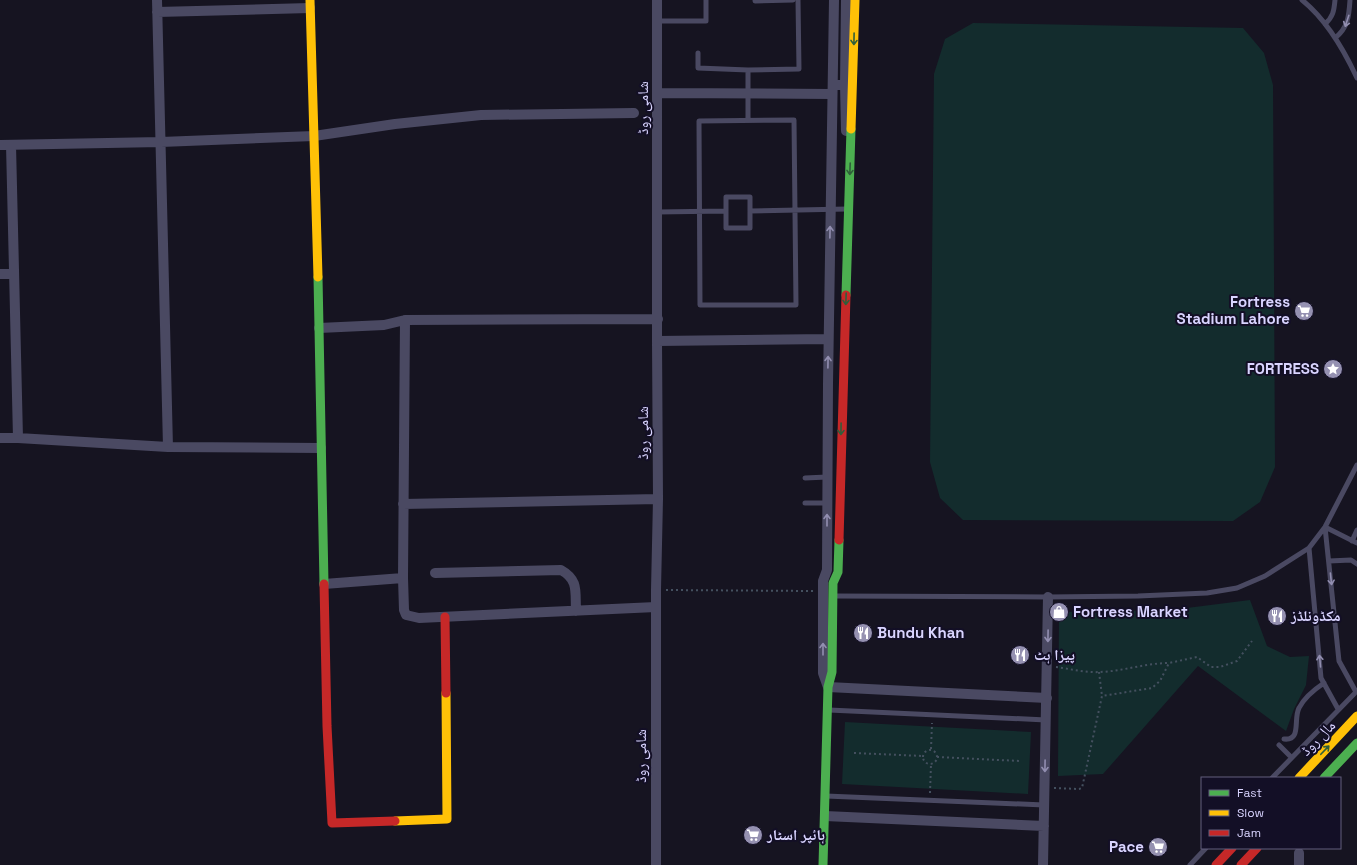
<svg xmlns="http://www.w3.org/2000/svg" width="1357" height="865" font-family="'Space Grotesk','Noto Naskh Arabic',sans-serif">
<style>
.green{fill:#132c2d}
.lines{fill:none;stroke-linecap:round;stroke-linejoin:round}
.path{stroke:#44505f;stroke-width:2;stroke-dasharray:2 3;stroke-linecap:butt}
.lane{stroke:#4a4962;stroke-width:5}
.street{stroke:#4a4962;stroke-width:10}
.fast{stroke:#4caf50;stroke-width:9}
.slow{stroke:#ffc107;stroke-width:9}
.jam{stroke:#c62828;stroke-width:9}
.oneway{stroke:#928eb0}
.oneway2{stroke:#305f3b}
.labels{text-anchor:middle;stroke-width:4;stroke-linejoin:round;paint-order:stroke}
.street-label{font-size:15px;fill:#d9d4ff;stroke:#130f26}
.poi-label{font-size:15px;font-weight:bold;fill:#d9d4ff;stroke:#130f26;text-anchor:start}
</style>
<rect width="100%" height="100%" fill="#161421"/>
<path class="green" d="M 973,23 L 1243,28 L 1264,53 L 1273,85 L 1275,467 L 1260,502 L 1233,521 L 963,520 L 940,498 L 930,462 L 934,74 L 945,39 Z
M 1250,600 L 1267,646 L 1290,657 L 1309,656 L 1306,685 L 1294,709 L 1286,731 L 1198,666 L 1103,774 L 1058,776 L 1059,612 L 1171,610 Z
M 845,722 L 1031,732 L 1028,794 L 842,784 Z"/>
<g class="lines">
<path class="path" d="M 666,590 L 814,591
M 1056,667 C 1071,669 1086,673 1100,672 C 1124,671 1146,663 1169,663
M 1099,672 L 1102,696
M 931,749 L 932,723
M923 757a7 7 0 1 1 14 0a7 7 0 1 1-14 0Z
M 854,753 L 923,756
M 937,757 L 1020,761
M 1054,788 L 1079,789 L 1082,788 L 1102,696 L 1152,688 L 1160,681 L 1169,663 L 1197,657 L 1211,667 L 1220,667 L 1237,661 L 1252,641
M 930,793 L 931,764"/>
<path class="lane" d="M 1302,0 C 1327,20 1344,50 1357,78
M 755,1 L 793,0
M 658,21 L 706,21 L 706,0
M 1325,24 C 1333,17 1334,11 1335,0
M 1335,38 C 1348,28 1349,16 1350,0
M 698,53 L 698,68 L 748,70
M 748,120 L 748,70 L 799,69 L 798,0
M 794,120 L 796,305 L 700,305 L 699,121 Z
M 726,197 L 750,197 L 750,228 L 726,228 Z
M 750,211 L 847,209
M 657,212 L 726,211
M 805,478 L 827,477
M 805,503 L 827,503
M 1325,527 L 1339,661 L 1356,692
M 1325,527 L 1357,543
M 1352,541 L 1357,530
M 1309,548 L 1321,678 L 1338,709
M 1329,561 L 1351,560 L 1357,564
M 834,596 L 1048,597 L 1138,596 L 1207,593 L 1237,588 L 1265,576 L 1309,548 L 1325,527 L 1357,465
M 829,710 L 1046,720
M 1284,739 C 1302,741 1293,719 1299,708 C 1304,698 1315,689 1324,683
M 1279,745 L 1291,757
M 1272,778 L 1357,691
M 826,796 L 1044,805
M 1190,865 L 1206,848"/>
<path class="street" d="M 157,0 L 168,447
M 834,0 L 828,384 L 827,570 L 823,581 L 823,673 L 828,687 L 1047,698
M 157,12 L 310,8
M 833,85 L 845,85 L 846,0
M 845,85 L 846,131
M 658,93 L 832,94
M 0,145 L 161,142 L 314,136 L 395,124 L 481,115 L 634,113
M 11,145 L 18,438
M 0,274 L 14,274
M 319,328 L 384,325 L 405,320
M 657,341 L 828,339
M 0,438 L 18,438 L 168,447 L 321,448
M 403,504 L 658,499
M 435,573 L 561,570 C 579,580 575,592 576,611
M 403,578 L 405,320 L 658,319
M 324,584 L 403,578 L 404,610 L 406,615 L 419,618 L 656,607
M 825,816 L 1044,826
M 656,865 L 656,590 L 658,499 L 657,341 L 657,0
M 1043,865 L 1048,597
M 1299,865 L 1299,853"/>
<path class="fast" d="M 318,277 L 324,584
M 846,295 L 851,129
M 1324,778 L 1357,743
M 823,865 L 828,687 L 832,672 L 833,583 L 838,572 L 839,540"/>
<path class="slow" d="M 310,0 L 318,277
M 851,129 L 855,0
M 1299,778 L 1357,716
M 395,821 L 447,819 L 446,693"/>
<path class="jam" d="M 839,540 L 846,295
M 324,584 L 327,726 L 332,823 L 395,821
M 445,617 L 446,693
M 1216,865 L 1232,848
M 1241,865 L 1257,848"/>
</g>
<defs><path id="oneway-shaft" d="M-6 0H5M1.5-3L5.5 0L1.5 3" fill="none" stroke-width="1.6" stroke-linecap="round" stroke-linejoin="round"/></defs>
<g class="oneway">
<use href="#oneway-shaft" transform="translate(1347 21) rotate(108)"/>
<use href="#oneway-shaft" transform="translate(830 232) rotate(-89)"/>
<use href="#oneway-shaft" transform="translate(828 362) rotate(-89)"/>
<use href="#oneway-shaft" transform="translate(827 520) rotate(-90)"/>
<use href="#oneway-shaft" transform="translate(1331 579) rotate(84)"/>
<use href="#oneway-shaft" transform="translate(1048 636) rotate(91)"/>
<use href="#oneway-shaft" transform="translate(823 649) rotate(-90)"/>
<use href="#oneway-shaft" transform="translate(1320 661) rotate(-95)"/>
<use href="#oneway-shaft" transform="translate(1045 766) rotate(91)"/>
</g>
<g class="oneway2">
<use href="#oneway-shaft" transform="translate(854 39) rotate(91)"/>
<use href="#oneway-shaft" transform="translate(850 169) rotate(92)"/>
<use href="#oneway-shaft" transform="translate(846 299) rotate(92)"/>
<use href="#oneway-shaft" transform="translate(841 429) rotate(91)"/>
<use href="#oneway-shaft" transform="translate(1325 750) rotate(-46)"/>
</g>
<defs>
<symbol id="supermarket-disc" viewBox="-11 -11 22 22"><circle r="9.5" fill="#9591b1" stroke="#130f26"/><path d="M-6-5.5h2.5l.6 2H6L4.5 2H-2.5L-4.4-4H-6ZM-1.5 3.2a1.3 1.3 0 1 0 .1 0ZM3 3.2a1.3 1.3 0 1 0 .1 0Z" fill="#fff"/></symbol>
<symbol id="sight-disc" viewBox="-11 -11 22 22"><circle r="9.5" fill="#9591b1" stroke="#130f26"/><path d="M0-6L1.8-2.2L6-1.7L2.9 1.2L3.7 5.4L0 3.3L-3.7 5.4L-2.9 1.2L-6-1.7L-1.8-2.2Z" fill="#fff"/></symbol>
<symbol id="shop-disc" viewBox="-11 -11 22 22"><circle r="9.5" fill="#9591b1" stroke="#130f26"/><path d="M-5-2.5h2.3a2.7 3.5 0 0 1 5.4 0H5L5.5 6h-11ZM-1.5-2.5h3a1.5 2.3 0 0 0-3 0Z" fill="#fff"/></symbol>
<symbol id="restaurant-disc" viewBox="-11 -11 22 22"><circle r="9.5" fill="#9591b1" stroke="#130f26"/><path d="M-5-6h1v4h1v-4h1v4h1v-4h1v5L-1.5 .5V6h-2V.5L-5-1ZM5-6V6H3V1.5H1.5Q1.5-4 5-6Z" fill="#fff"/></symbol>
</defs>
<g fill-rule="evenodd">
<use href="#supermarket-disc" x="1293" y="300" width="22" height="22"/>
<use href="#sight-disc" x="1322" y="358" width="22" height="22"/>
<use href="#shop-disc" x="1048" y="601" width="22" height="22"/>
<use href="#restaurant-disc" x="1266" y="605" width="22" height="22"/>
<use href="#restaurant-disc" x="852" y="622" width="22" height="22"/>
<use href="#restaurant-disc" x="1009" y="644" width="22" height="22"/>
<use href="#supermarket-disc" x="742" y="824" width="22" height="22"/>
<use href="#supermarket-disc" x="1147" y="836" width="22" height="22"/>
</g>
<g class="labels">
<g class="street-label">
<text transform="translate(643 108) rotate(-90)" y="5">شامی روڈ</text>
<text transform="translate(643 433) rotate(-90)" y="5">شامی روڈ</text>
<text transform="translate(1318 738) rotate(-46)" y="5">مال روڈ</text>
<text transform="translate(641 756) rotate(-90)" y="5">شامی روڈ</text>
</g>
<g class="poi-label">
<text x="1290" y="307" text-anchor="end">Fortress<tspan x="1290" dy="17">Stadium Lahore</tspan></text>
<text x="1319" y="374" text-anchor="end">FORTRESS</text>
<text x="1073" y="617">Fortress Market</text>
<text x="1291" y="621">مکڈونلڈز</text>
<text x="877" y="638">Bundu Khan</text>
<text x="1034" y="660">پیزا ہٹ</text>
<text x="767" y="840">ہائپر اسٹار</text>
<text x="1144" y="852" text-anchor="end">Pace</text>
</g>
</g>
<rect x="1201" y="777" width="140" height="72" fill="#130f26" stroke="#625e7d"/>
<rect x="1209" y="790" width="20" height="6" fill="#4caf50" stroke="#625e7d"/>
<text x="1237" y="797" font-size="12" fill="#d9d4ff">Fast</text>
<rect x="1209" y="810" width="20" height="6" fill="#ffc107" stroke="#625e7d"/>
<text x="1237" y="817" font-size="12" fill="#d9d4ff">Slow</text>
<rect x="1209" y="830" width="20" height="6" fill="#c62828" stroke="#625e7d"/>
<text x="1237" y="837" font-size="12" fill="#d9d4ff">Jam</text>
</svg>
